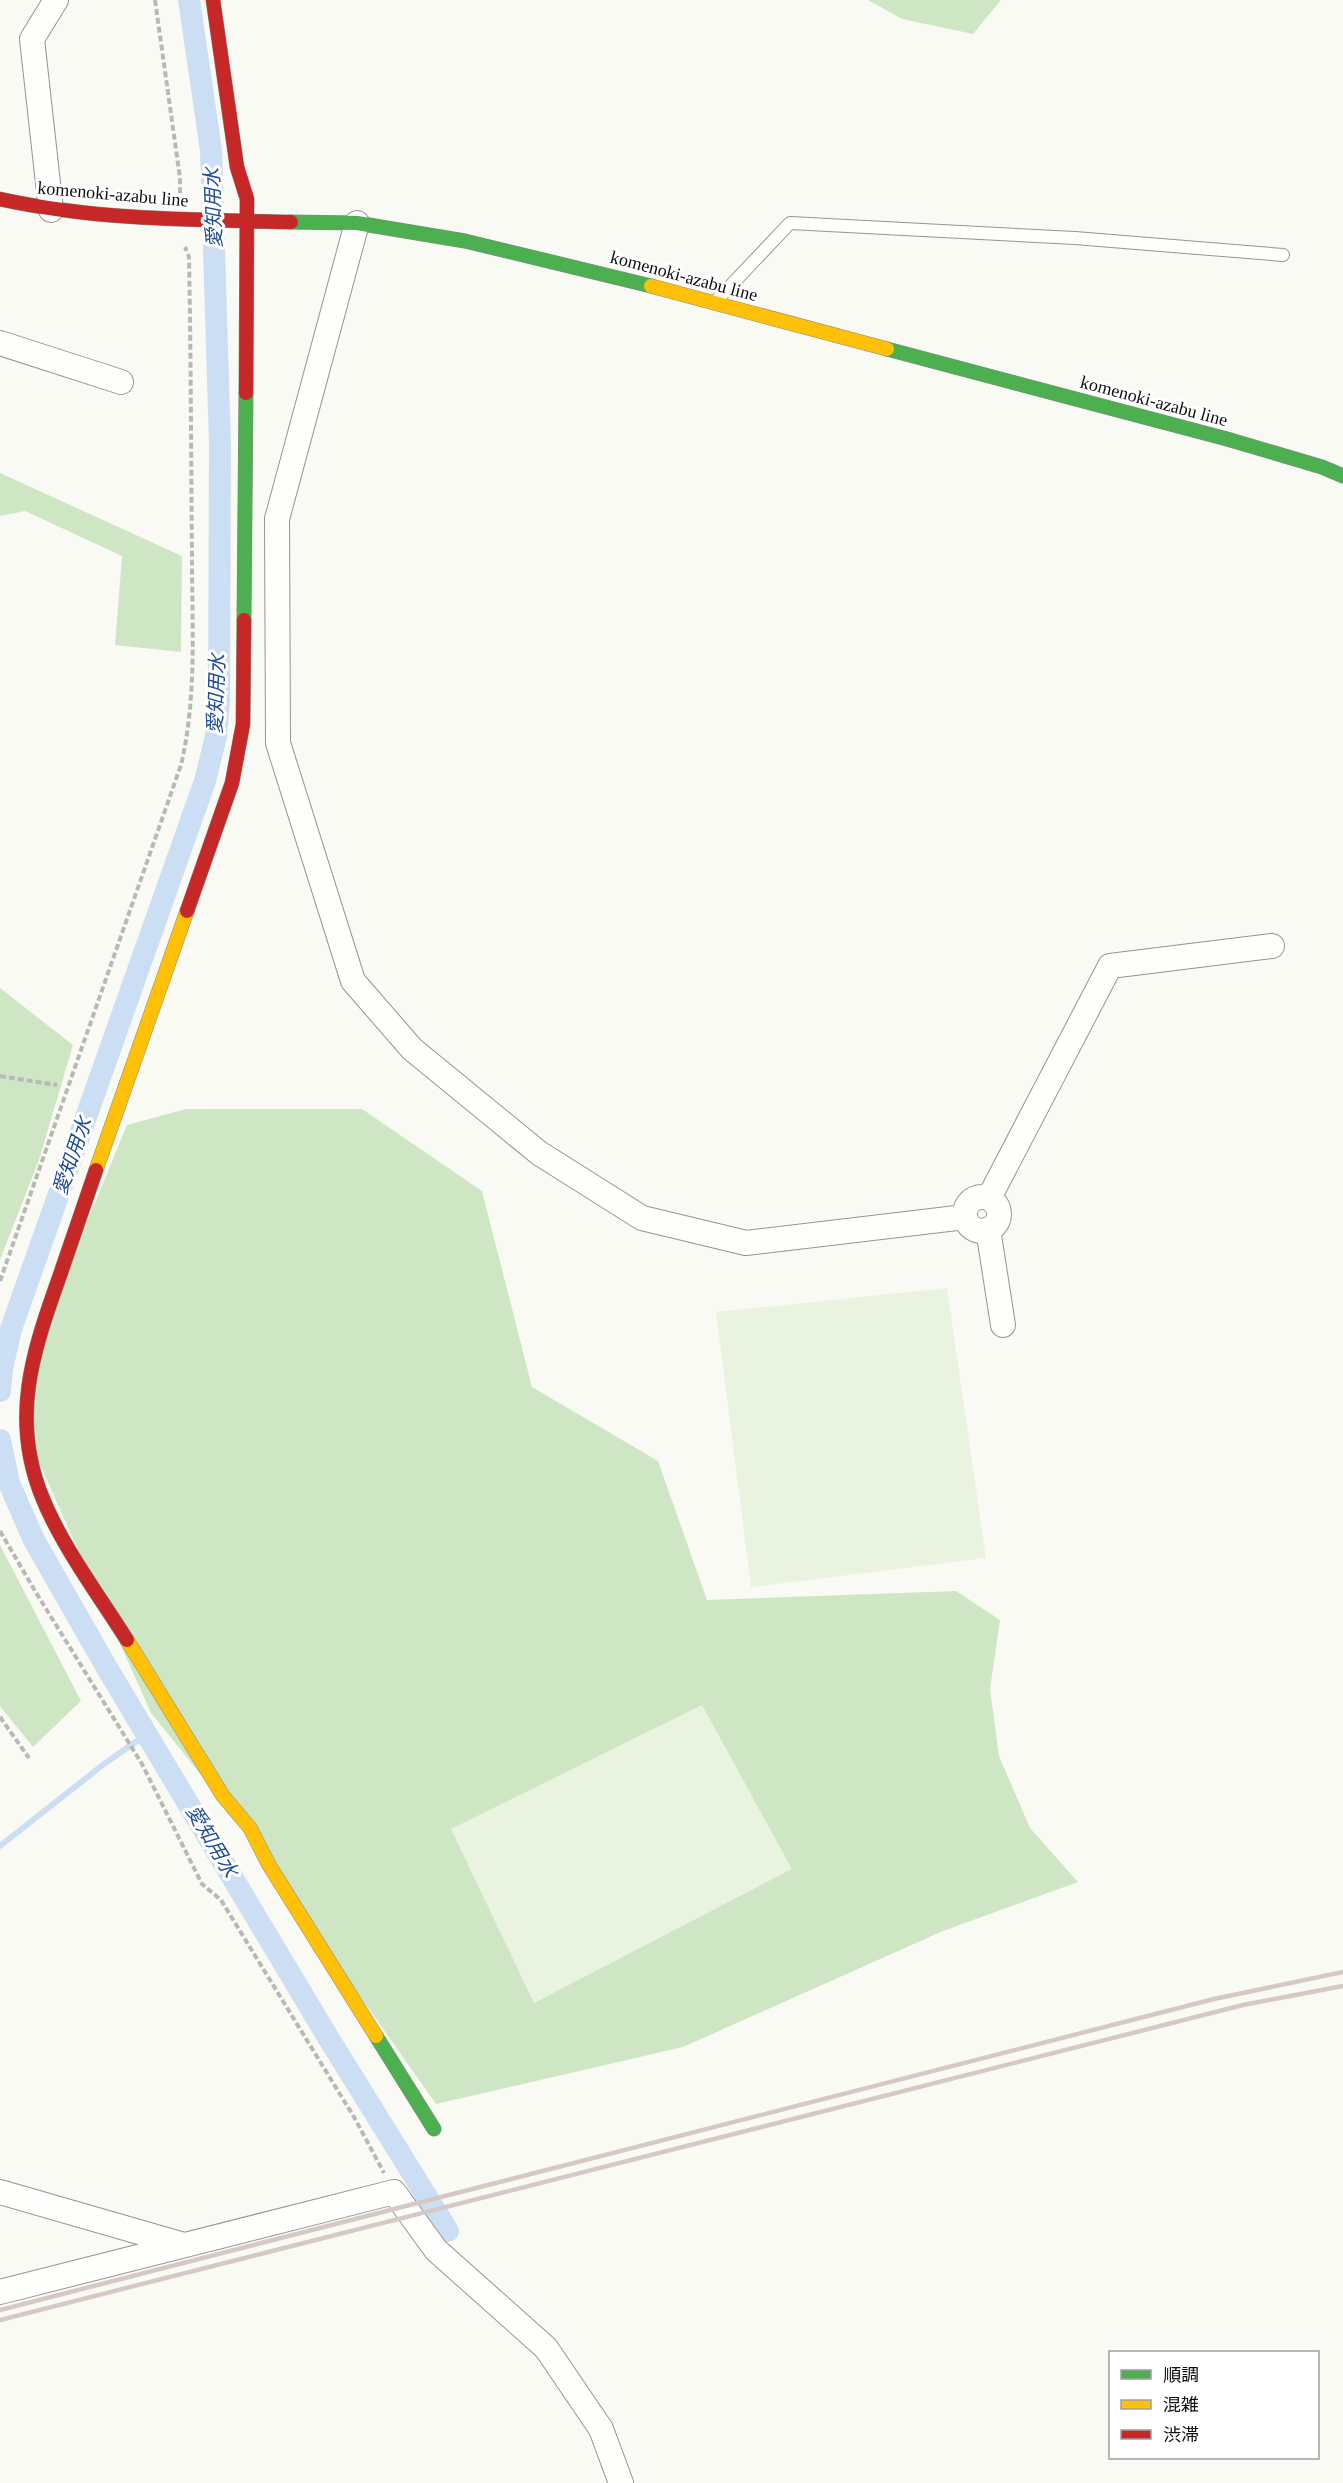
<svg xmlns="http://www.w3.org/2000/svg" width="1343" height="2483" font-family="'Times New Roman','Noto Sans JP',serif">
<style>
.forest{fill:#cfe6c4}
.pitch{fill:#eaf3df}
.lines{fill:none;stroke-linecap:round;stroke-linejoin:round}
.stream{stroke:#ccdef3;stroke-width:6}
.canal{stroke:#ccdef3;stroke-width:22}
.lane-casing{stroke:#949492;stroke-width:14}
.street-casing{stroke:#949492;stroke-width:26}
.fast-casing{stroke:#8b8b88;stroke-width:15}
.slow-casing{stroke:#8b8b88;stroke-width:15}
.jam-casing{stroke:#8b8b88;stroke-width:15}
.path{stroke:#b8b8b7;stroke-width:4;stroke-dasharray:6 3;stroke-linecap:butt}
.lane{stroke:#fefefd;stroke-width:12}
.street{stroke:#fefefd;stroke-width:24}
.fast{stroke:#4caf50;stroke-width:14}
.slow{stroke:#ffc107;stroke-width:14}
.jam{stroke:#c62828;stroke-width:14}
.rail{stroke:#d6c9c5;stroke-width:4.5}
.labels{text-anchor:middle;stroke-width:6;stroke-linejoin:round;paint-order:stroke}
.street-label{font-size:18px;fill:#0e0e0e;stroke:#fff}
.water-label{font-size:20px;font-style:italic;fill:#204d97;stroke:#fff}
</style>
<rect width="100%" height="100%" fill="#fafaf4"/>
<path class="forest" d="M 868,0 L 1001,0 L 973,34 L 902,19 Z
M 0,473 L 182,556 L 181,652 L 115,645 L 122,556 L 25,511 L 0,516 Z
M 0,988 L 73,1045 L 39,1160 L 0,1260 Z
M 186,1109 L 362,1109 L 482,1191 L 532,1387 L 658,1461 L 707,1600 L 956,1591 L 1000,1620 L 990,1689 L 999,1756 L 1030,1828 L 1078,1882 L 943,1931 L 683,2047 L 436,2104 L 226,1806 L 151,1713 L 29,1440 L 38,1340 L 127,1125 Z
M 0,1545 L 81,1701 L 33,1747 L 0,1706 Z"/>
<path class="pitch" d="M 947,1288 L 986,1558 L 751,1587 L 716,1312 Z
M 702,1705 L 792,1869 L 534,2003 L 451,1829 Z"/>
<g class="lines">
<path class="stream" d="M 0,1846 L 104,1764 L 147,1734"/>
<path class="canal" d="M 0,1391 L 2,1369 L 11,1329 L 205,781 L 216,736 L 219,700 L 220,445 L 211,150 L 189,0
M 0,1440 L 9,1483 L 34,1540 L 107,1668 L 326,2034 L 448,2231"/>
<defs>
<path id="lane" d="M 717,300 L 790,223 L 1075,238 L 1283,255"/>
<path id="street" d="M 51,210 L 32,39 L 56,0
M 357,223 L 277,519 L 278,743 L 353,981 L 412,1049 L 539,1153 L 642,1218 L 746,1243 L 965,1217
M 0,343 L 121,382
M965 1214a17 17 0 1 1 34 0a17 17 0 1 1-34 0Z
M 989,1198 L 1110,966 L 1272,946
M 988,1229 L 1003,1325
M 0,2192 L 184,2245
M 0,2292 L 394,2192 L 436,2250 L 546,2348 L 601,2429 L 621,2483"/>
<path id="fast" d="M 291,222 L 357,223 L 465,241 L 651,286
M 887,349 L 1227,439 L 1322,467 L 1343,476
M 244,620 L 246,393
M 376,2036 L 434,2129"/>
<path id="slow" d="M 651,286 L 887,349
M 96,1170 L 187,911
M 127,1640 L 223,1796 L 250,1828 L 269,1865 L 376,2036"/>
<path id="jam" d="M 213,0 L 237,167 L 247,199 L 246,393
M 0,199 C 96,220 193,220 291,222
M 187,911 L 232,783 L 243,724 L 244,620
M 96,1170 C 84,1206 71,1242 59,1278 C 32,1354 10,1420 43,1499 C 62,1546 100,1597 127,1640"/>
</defs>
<use href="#lane" class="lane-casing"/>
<use href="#street" class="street-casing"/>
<use href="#fast" class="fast-casing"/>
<use href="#slow" class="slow-casing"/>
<use href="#jam" class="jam-casing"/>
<path class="path" d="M 155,0 L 180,178 L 180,195
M 0,1076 L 57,1085
M 0,1281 L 181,765 C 197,697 192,626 192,557 C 191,457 191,357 189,257 L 185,247
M 0,1531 L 35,1591 L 142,1764 L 202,1884 L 221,1900 L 354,2117 L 384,2173
M 0,1717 L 29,1758"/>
<use href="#lane" class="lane"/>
<use href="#street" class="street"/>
<use href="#fast" class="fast"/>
<use href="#slow" class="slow"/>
<use href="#jam" class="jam"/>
<path class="rail" d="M 0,2310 L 1214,1999 L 1343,1972
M 0,2320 L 1243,2005 L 1343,1986"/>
</g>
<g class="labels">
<g class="street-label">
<text transform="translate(113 194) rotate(5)" y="6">komenoki-azabu line</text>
<text transform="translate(684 276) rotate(15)" y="6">komenoki-azabu line</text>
<text transform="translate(1154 401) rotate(15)" y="6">komenoki-azabu line</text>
</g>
<g class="water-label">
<text transform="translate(213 208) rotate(-92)" y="7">愛知用水</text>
<text transform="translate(216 694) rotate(-88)" y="7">愛知用水</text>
<text transform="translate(72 1156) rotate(-71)" y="7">愛知用水</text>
<text transform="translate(212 1841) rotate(59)" y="7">愛知用水</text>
</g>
</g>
<rect x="1109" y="2351" width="210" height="108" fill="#ffffff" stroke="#9f9f9f" stroke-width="1.5"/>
<rect x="1121" y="2370" width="30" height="9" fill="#4caf50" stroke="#9f9f9f" stroke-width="1.5"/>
<text x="1163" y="2381" font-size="18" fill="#0e0e0e">順調</text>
<rect x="1121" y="2400" width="30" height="9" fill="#ffc107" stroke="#9f9f9f" stroke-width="1.5"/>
<text x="1163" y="2411" font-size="18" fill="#0e0e0e">混雑</text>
<rect x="1121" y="2430" width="30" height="9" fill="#c62828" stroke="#9f9f9f" stroke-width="1.5"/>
<text x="1163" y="2441" font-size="18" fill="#0e0e0e">渋滞</text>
</svg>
